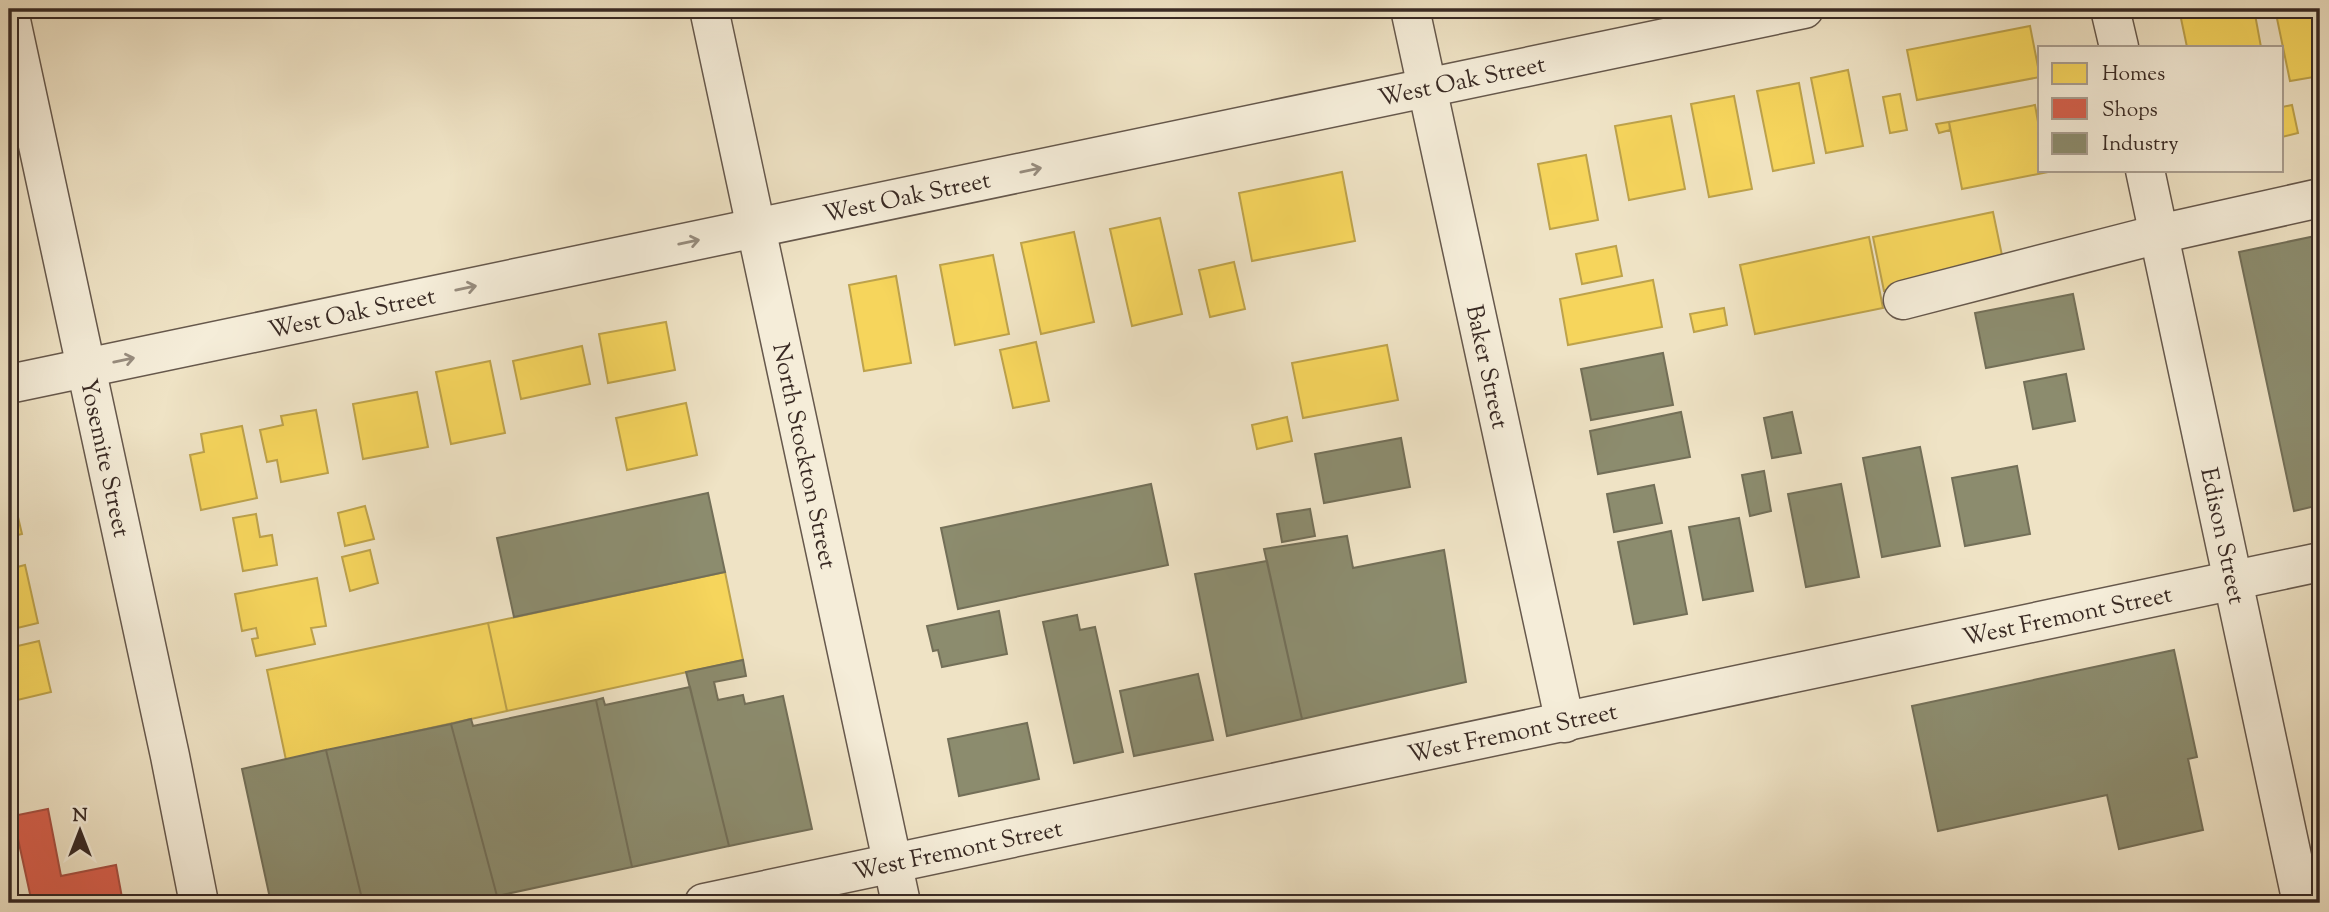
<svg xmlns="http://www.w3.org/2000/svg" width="2329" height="912" font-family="'Sorts Mill Goudy',serif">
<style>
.homes{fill:#f6d55c;stroke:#bda24b;stroke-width:2}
.shops{fill:#d6604d;stroke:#a75041;stroke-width:2}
.industry{fill:#8c8c6e;stroke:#736f58;stroke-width:2}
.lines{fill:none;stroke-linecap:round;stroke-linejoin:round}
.minor-casing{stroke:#66584c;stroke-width:41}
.minor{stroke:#f5edd9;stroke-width:38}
.oneway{stroke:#978c7e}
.labels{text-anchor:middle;stroke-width:7;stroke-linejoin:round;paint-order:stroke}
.street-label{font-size:24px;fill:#392a24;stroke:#f5edd9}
</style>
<rect width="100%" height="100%" fill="#efe3c5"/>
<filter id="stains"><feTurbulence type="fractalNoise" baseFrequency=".00286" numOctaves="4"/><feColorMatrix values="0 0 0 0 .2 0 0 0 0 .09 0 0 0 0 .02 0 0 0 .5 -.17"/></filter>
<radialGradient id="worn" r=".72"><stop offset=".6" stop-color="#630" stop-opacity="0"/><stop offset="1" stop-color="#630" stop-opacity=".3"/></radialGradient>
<path class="homes" d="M 2179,9 L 2254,9 L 2261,47 L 2187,47 Z
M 2275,9 L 2320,9 L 2320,76 L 2290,81 Z
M 2030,26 L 2040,77 L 1917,100 L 1907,50 Z
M 1848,70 L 1863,146 L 1826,153 L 1811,78 Z
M 1799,83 L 1814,163 L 1773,171 L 1757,91 Z
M 1900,94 L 1907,130 L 1890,133 L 1883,97 Z
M 1734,96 L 1752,189 L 1709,197 L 1691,104 Z
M 2035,105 L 2040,133 L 2040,170 L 2047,170 L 2048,172 L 1962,189 L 1949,122 Z
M 2292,105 L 2298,133 L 2282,137 L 2282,107 Z
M 1671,116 L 1685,189 L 1629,200 L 1615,126 Z
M 1949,122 L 1950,130 L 1939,133 L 1936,124 Z
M 1586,155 L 1598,220 L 1550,229 L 1538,164 Z
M 1342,172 L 1355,241 L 1252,261 L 1239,193 Z
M 1993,212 L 2004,265 L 1884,291 L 1873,237 Z
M 1160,218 L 1182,314 L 1132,326 L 1110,229 Z
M 1074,232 L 1094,322 L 1041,334 L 1021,243 Z
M 1869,237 L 1883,308 L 1755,334 L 1740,265 Z
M 1616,246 L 1622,276 L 1582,284 L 1576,254 Z
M 993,255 L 1009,334 L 955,345 L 940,265 Z
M 1234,262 L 1245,309 L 1210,317 L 1199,270 Z
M 896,276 L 911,363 L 864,371 L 849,285 Z
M 1653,280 L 1662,327 L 1568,345 L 1560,299 Z
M 1724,308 L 1727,325 L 1694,332 L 1690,314 Z
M 666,322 L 675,370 L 608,383 L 599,334 Z
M 1036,342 L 1049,401 L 1013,408 L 1000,350 Z
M 1387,345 L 1398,400 L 1303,418 L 1292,363 Z
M 582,346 L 590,384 L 521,399 L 513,361 Z
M 490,361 L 505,433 L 451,444 L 436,372 Z
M 417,392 L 428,447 L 363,459 L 353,404 Z
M 686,403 L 697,455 L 627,470 L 616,418 Z
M 316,410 L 328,473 L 281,482 L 277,460 L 267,462 L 260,430 L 283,425 L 281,416 Z
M 1287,417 L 1292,441 L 1257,449 L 1252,425 Z
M 242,426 L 257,498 L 201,510 L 190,455 L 204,452 L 201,434 Z
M 9,479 L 22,534 L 9,537 Z
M 365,506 L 374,539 L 345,546 L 338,513 Z
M 256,514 L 260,537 L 272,535 L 277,565 L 243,571 L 233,518 Z
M 370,550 L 378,583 L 350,591 L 342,557 Z
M 25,565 L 38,623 L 9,630 L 9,569 Z
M 725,572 L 743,660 L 507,711 L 488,623 Z
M 317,578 L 326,626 L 311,628 L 315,644 L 256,656 L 252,639 L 258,638 L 256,628 L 242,631 L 235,594 Z
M 488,623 L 507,711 L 286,760 L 267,670 Z
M 39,641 L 51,692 L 9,702 L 9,648 Z"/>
<path class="shops" d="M 48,809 L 61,876 L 116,865 L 123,903 L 32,903 L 13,816 Z"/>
<path class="industry" d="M 2320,235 L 2320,505 L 2294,511 L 2239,252 Z
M 2073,294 L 2084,349 L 1986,368 L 1975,313 Z
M 1663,353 L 1673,405 L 1591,420 L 1581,369 Z
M 2066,374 L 2075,421 L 2033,429 L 2024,382 Z
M 1681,412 L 1690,457 L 1598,474 L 1590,431 Z
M 1792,412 L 1801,453 L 1772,458 L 1764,418 Z
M 1401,438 L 1410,487 L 1324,503 L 1315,454 Z
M 1920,447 L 1940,546 L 1882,557 L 1863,458 Z
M 2017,466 L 2030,534 L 1965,546 L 1952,478 Z
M 1764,471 L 1771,511 L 1750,516 L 1742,475 Z
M 1151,484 L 1168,565 L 958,609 L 941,528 Z
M 1841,484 L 1859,577 L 1806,587 L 1788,494 Z
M 1654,485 L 1662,523 L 1614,532 L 1607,494 Z
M 708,493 L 725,572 L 514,617 L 497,538 Z
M 1310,509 L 1315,536 L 1282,542 L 1277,514 Z
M 1739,518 L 1753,591 L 1703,600 L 1689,527 Z
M 1671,531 L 1687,614 L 1634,624 L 1618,542 Z
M 1347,536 L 1353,568 L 1444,550 L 1466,682 L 1302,719 L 1264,549 Z
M 1267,561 L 1302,719 L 1227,736 L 1195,574 Z
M 999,611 L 1007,654 L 942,667 L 938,650 L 933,651 L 927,626 Z
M 1077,615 L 1080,630 L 1095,627 L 1123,752 L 1074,763 L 1043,622 Z
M 2174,650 L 2197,757 L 2188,759 L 2203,830 L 2119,849 L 2107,795 L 1938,831 L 1912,706 Z
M 743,660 L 746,676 L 714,682 L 718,700 L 743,695 L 745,704 L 783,696 L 812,829 L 729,846 L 686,672 Z
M 1198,674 L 1213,740 L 1134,756 L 1120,691 Z
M 690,687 L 729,846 L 632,867 L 596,700 L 603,698 L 605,705 Z
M 596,700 L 632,867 L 497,896 L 451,724 L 471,719 L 473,726 Z
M 1027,723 L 1039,779 L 959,796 L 948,739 Z
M 451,724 L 497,896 L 463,903 L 363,903 L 326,750 Z
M 326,750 L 363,903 L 271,903 L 242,769 Z
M 1050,897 L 1051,903 L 1017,903 Z"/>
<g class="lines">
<defs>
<g id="minor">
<path id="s1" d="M 709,9 L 901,903"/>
<path id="s2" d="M 1410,9 L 1565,723"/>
<path d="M 2110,9 L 2119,47"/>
<path id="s3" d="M 9,11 L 170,756 L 199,903"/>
<path id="s4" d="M 2145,170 L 2302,903"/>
<path d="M 1903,300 L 2159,234 L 2320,198"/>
<path id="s5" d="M 9,384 L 1804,9"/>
<path id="s6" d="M 704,903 L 2320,562"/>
</g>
</defs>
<use href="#minor" class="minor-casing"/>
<use href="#minor" class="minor"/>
</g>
<defs><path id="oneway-shaft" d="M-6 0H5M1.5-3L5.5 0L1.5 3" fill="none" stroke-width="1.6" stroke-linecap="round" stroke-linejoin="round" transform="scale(1.75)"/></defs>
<g class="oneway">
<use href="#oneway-shaft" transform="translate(1031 170) rotate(-12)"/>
<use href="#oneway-shaft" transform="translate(689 242) rotate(-12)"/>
<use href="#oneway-shaft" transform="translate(466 288) rotate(-12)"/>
<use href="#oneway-shaft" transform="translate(124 360) rotate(-12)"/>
</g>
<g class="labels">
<g class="street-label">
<text dy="8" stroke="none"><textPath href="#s5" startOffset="1484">West Oak Street</textPath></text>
<text dy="8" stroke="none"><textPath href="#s5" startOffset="917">West Oak Street</textPath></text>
<text dy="8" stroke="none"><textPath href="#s5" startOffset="350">West Oak Street</textPath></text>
<text dy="8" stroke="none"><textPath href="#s2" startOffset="366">Baker Street</textPath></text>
<text dy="8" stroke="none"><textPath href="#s1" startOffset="457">North Stockton Street</textPath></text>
<text dy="8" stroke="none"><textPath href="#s3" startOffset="457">Yosemite Street</textPath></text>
<text dy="8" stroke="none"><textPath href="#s4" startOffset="374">Edison Street</textPath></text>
<text dy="8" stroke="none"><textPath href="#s6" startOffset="1393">West Fremont Street</textPath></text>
<text dy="8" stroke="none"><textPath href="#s6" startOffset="826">West Fremont Street</textPath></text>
<text dy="8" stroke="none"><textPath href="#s6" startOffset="259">West Fremont Street</textPath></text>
</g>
</g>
<rect width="2329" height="912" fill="none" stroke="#efe3c5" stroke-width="35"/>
<rect x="10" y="10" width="2308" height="891" fill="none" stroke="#392a24" stroke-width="3.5"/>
<rect x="18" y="18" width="2294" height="877" fill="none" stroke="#392a24" stroke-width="2"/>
<rect x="2038" y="46" width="245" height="126" fill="#f5edd9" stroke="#aa9f91" stroke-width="2"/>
<rect x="2052" y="63" width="35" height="21" fill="#f6d55c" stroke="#aa9f91" stroke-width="2"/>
<text x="2102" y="80" font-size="21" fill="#392a24">Homes</text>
<rect x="2052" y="98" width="35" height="21" fill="#d6604d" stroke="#aa9f91" stroke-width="2"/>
<text x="2102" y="116" font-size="21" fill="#392a24">Shops</text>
<rect x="2052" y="133" width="35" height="21" fill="#8c8c6e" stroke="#aa9f91" stroke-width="2"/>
<text x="2102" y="150" font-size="21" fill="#392a24">Industry</text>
<g transform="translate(80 831)" stroke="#f5edd9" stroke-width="5" paint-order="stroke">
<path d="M0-5L12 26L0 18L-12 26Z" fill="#392a24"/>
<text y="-10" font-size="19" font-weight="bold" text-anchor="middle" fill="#392a24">N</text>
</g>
<rect width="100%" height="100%" filter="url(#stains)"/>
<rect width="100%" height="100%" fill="url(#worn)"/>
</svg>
